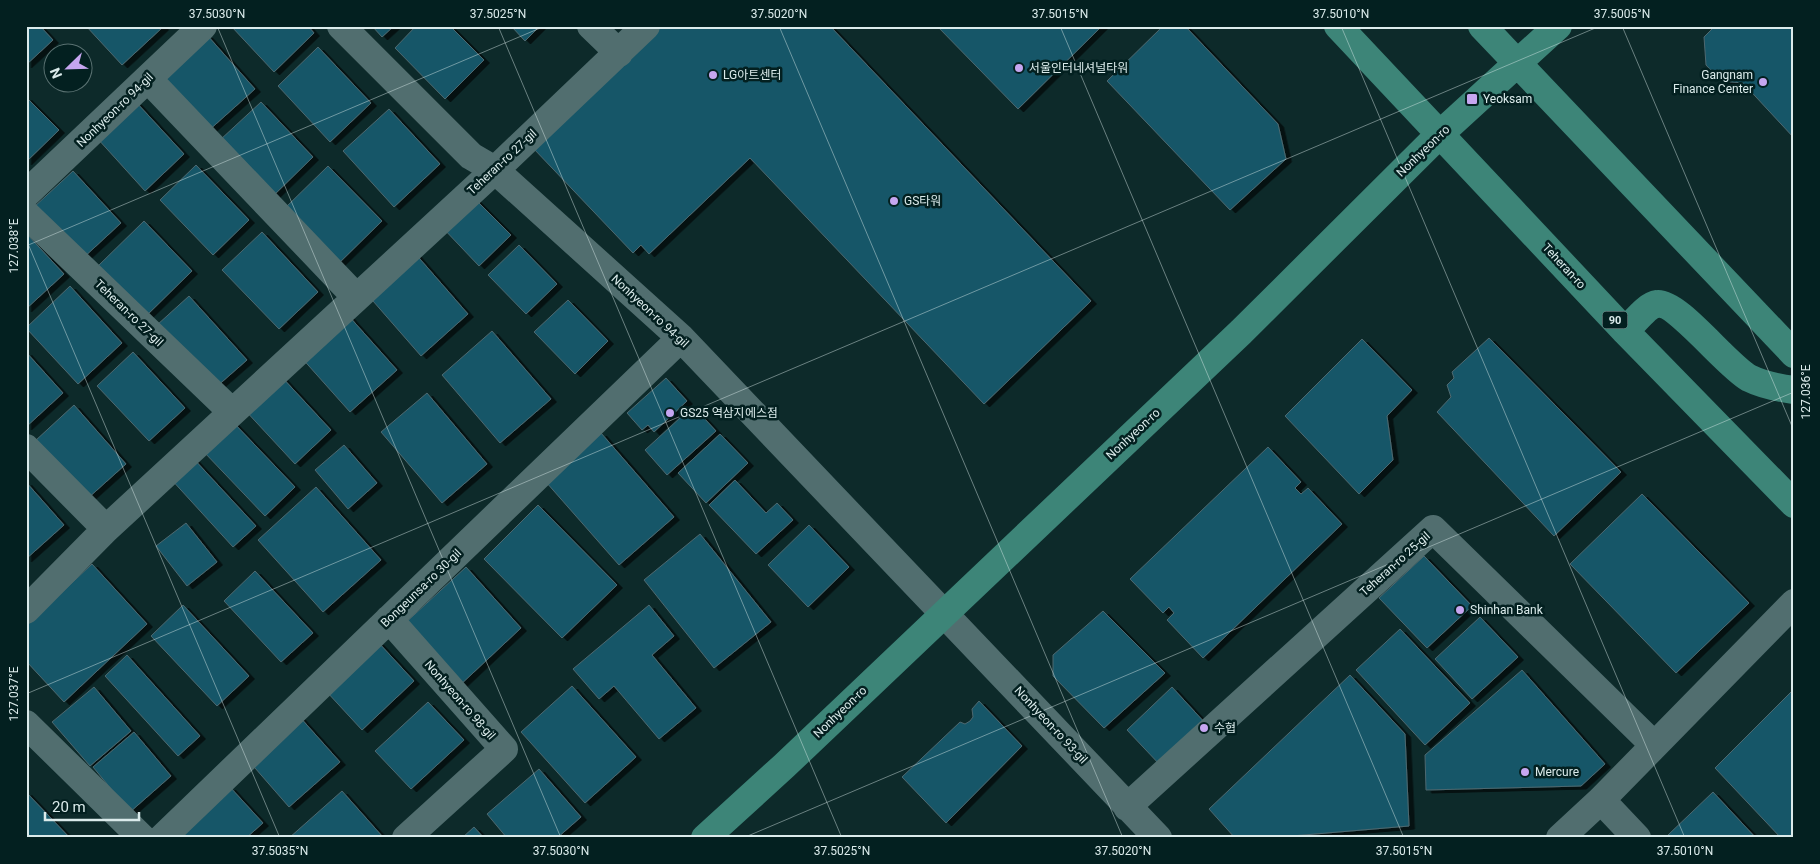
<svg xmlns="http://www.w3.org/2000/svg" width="1820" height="864" font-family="Roboto,'Noto Sans KR',sans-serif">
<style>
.building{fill:#185767;stroke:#4d6870;filter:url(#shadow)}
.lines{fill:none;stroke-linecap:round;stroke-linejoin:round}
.minor{stroke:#516e6f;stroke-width:28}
.major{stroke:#3d8578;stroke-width:28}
.ticks{fill:none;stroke:#dbebeb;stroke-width:1;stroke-opacity:0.45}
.poi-dot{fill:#c6a6f0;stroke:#032020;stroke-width:2}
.labels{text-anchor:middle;stroke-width:5;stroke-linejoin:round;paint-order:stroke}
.shield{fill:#032020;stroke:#9aaeae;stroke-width:1}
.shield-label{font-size:11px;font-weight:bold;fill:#dbebeb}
.poi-label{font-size:12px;fill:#dbebeb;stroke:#032020;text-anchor:start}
.street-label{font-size:12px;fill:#dbebeb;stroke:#032020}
.neatline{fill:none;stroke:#dbebeb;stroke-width:2}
.ticks-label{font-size:12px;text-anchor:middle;fill:#dbebeb}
</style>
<defs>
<filter id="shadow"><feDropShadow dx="5.5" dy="3" stdDeviation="0" flood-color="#0009"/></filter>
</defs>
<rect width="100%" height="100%" fill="#0d2a2a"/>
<path class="building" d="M 26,26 L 40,26 L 53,40 L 26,65 Z
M 86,26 L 162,26 L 163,27 L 122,65 Z
M 231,26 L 308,26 L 314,33 L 274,72 Z
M 372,26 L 394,26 L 382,37 Z
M 416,26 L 450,26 L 484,60 L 445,99 L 395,48 Z
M 511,26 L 540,26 L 525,41 Z
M 660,26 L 830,26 L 1091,301 L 984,404 L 750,158 L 649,254 L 641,245 L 633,253 L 533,148 Z
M 937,26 L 1102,26 L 1018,109 Z
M 1163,26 L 1185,26 L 1278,124 L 1286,159 L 1230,210 L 1107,81 Z
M 1715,26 L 1794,26 L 1794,138 L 1743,83 L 1721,81 L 1706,65 L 1704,37 Z
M 207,35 L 255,89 L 207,132 L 159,78 Z
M 318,47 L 371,103 L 330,142 L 278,86 Z
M 26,97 L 59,130 L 26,162 Z
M 136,102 L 184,154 L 145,191 L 97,138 Z
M 261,102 L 313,157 L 273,196 L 220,140 Z
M 389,109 L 440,164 L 394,207 L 343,151 Z
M 196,165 L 249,220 L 213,255 L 160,200 Z
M 328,166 L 382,221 L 337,265 L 283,210 Z
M 73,171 L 121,223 L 82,259 L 34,207 Z
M 472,196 L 511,235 L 479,266 L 441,226 Z
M 144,221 L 192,271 L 146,316 L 98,266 Z
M 262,232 L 318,292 L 279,329 L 222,270 Z
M 26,233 L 64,274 L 26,309 Z
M 519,245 L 557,284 L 526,314 L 488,275 Z
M 413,251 L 468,314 L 421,356 L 366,293 Z
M 70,286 L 122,343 L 78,384 L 26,328 Z
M 189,296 L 247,360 L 215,388 L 157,325 Z
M 568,300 L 608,341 L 575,374 L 534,332 Z
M 347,314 L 397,370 L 350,412 L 300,356 Z
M 492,331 L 551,399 L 500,443 L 442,375 Z
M 1489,338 L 1621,472 L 1554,536 L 1437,412 L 1451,397 L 1447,385 L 1454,378 L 1452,372 Z
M 1362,339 L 1412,390 L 1387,416 L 1393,460 L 1359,494 L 1285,416 Z
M 26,352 L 63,393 L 26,427 Z
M 133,352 L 185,408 L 149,441 L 97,386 Z
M 279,374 L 331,430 L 295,464 L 243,408 Z
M 666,378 L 687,401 L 654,432 L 648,425 L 642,430 L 627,413 Z
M 427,393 L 487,464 L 442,503 L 381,432 Z
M 74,405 L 126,464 L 87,499 L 35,441 Z
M 693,406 L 716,431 L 667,475 L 645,450 Z
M 233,422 L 295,487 L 265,516 L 203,451 Z
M 601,433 L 674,517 L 619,565 L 546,482 Z
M 720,434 L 748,463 L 706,503 L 678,473 Z
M 344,445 L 377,483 L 348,509 L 315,470 Z
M 1268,447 L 1301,482 L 1295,488 L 1301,494 L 1308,488 L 1342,524 L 1203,658 L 1167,620 L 1174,613 L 1169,607 L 1163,613 L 1130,579 Z
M 192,457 L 256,526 L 233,547 L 170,478 Z
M 735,480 L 766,513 L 777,503 L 793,520 L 756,554 L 709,505 Z
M 26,482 L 64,525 L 26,559 Z
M 316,487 L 381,560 L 323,612 L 258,540 Z
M 1642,494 L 1749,603 L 1676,673 L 1570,564 Z
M 538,505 L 617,585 L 562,638 L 484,559 Z
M 186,523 L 217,562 L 187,586 L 156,546 Z
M 809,525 L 849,567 L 808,607 L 768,565 Z
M 700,534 L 771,622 L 714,668 L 644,580 Z
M 1424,556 L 1472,606 L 1427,648 L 1379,598 Z
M 92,564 L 147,624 L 64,702 L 26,661 L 26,626 Z
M 466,567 L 521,628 L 458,687 L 402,626 Z
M 255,571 L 313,633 L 281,662 L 224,601 Z
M 183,605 L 249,676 L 217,706 L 151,636 Z
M 649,605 L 674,636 L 652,655 L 696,708 L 659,739 L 614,686 L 599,699 L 573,669 Z
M 1103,611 L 1165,673 L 1104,728 L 1053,676 L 1053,655 Z
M 1480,617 L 1518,657 L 1472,699 L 1435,659 Z
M 1400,629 L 1470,703 L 1425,745 L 1356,670 Z
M 378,642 L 414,681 L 362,730 L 326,691 Z
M 127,655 L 200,736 L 178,756 L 105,676 Z
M 1522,670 L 1605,764 L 1581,786 L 1426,790 L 1425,755 Z
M 1350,675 L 1405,734 L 1409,826 L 1268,838 L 1235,838 L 1209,809 Z
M 572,686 L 636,757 L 585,803 L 521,732 Z
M 94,687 L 131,731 L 90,766 L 52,722 Z
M 1172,687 L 1206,724 L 1161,766 L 1127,730 Z
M 1794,689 L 1794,838 L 1781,838 L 1715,768 Z
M 979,701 L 1022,746 L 946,823 L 902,777 L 960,722 L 965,724 L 970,721 L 973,717 L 972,709 Z
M 428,702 L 464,740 L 411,789 L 375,751 Z
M 298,715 L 340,762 L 289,807 L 248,760 Z
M 134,732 L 171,776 L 130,812 L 93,767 Z
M 539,769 L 581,817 L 557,838 L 507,838 L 487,814 Z
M 230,787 L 263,823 L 246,838 L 181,838 Z
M 342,791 L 382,836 L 379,838 L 289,838 Z
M 26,792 L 70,838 L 26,838 Z
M 1713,792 L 1756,838 L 1670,838 L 1668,835 Z
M 474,827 L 484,838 L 462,838 Z"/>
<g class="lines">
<path class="minor" d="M 341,26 L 471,156 L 495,170 L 681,338 L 1158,838
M 591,26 L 619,53
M 148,79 L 356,297
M 26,194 L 203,26
M 26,214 L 231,411
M 26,448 L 106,529
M 26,610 L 106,529 L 495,170 L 646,26
M 389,619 L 504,749 L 406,838
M 26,724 L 142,838
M 1601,800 L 1637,838
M 1127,807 L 1433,529 L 1654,745
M 162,838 L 681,338
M 1560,838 L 1601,800 L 1794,603"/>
<path class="major" d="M 1338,26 L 1625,331 L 1794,504
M 1482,26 L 1794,354
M 1625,331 C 1633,324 1647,305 1657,304 C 1677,301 1726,365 1749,378 C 1763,385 1779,388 1794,390
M 705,838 L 784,766 L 1241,332 L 1440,134 L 1558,26"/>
</g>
<path class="ticks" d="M 217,26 L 561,838M 498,26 L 842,838M 779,26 L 1123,838M 1060,26 L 1404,838M 1341,26 L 1685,838M 1622,26 L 1794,431M 26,239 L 280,838M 26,246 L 545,26M 26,694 L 1600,26M 743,838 L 1794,392"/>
<g class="poi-dot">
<circle cx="1019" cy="68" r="5"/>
<circle cx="713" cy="75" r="5"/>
<circle cx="1763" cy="82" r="5"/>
<rect x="1466" y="93" width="12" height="12" rx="2.5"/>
<circle cx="894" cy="201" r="5"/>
<circle cx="670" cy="413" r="5"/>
<circle cx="1460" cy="610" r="5"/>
<circle cx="1204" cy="728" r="5"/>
<circle cx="1525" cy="772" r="5"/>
</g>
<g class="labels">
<rect class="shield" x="1602.5" y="311.5" width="25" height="17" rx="4"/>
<g class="shield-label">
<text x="1615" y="324">90</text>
</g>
<g class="poi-label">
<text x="1029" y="72">서울인터네셔널타워</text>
<text x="723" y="79">LG아트센터</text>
<text x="1753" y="79" text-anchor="end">Gangnam<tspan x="1753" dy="14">Finance Center</tspan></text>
<text x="1483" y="103">Yeoksam</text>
<text x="904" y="205">GS타워</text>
<text x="680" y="417">GS25 역삼지에스점</text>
<text x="1470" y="614">Shinhan Bank</text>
<text x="1214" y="732">수협</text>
<text x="1535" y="776">Mercure</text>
</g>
<g class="street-label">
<text transform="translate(115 110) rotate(-44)" y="4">Nonhyeon-ro 94-gil</text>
<text transform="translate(1423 151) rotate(-44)" y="4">Nonhyeon-ro</text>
<text transform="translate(502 162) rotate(-43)" y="4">Teheran-ro 27-gil</text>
<text transform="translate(1564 266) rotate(47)" y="4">Teheran-ro</text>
<text transform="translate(650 311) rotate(43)" y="4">Nonhyeon-ro 94-gil</text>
<text transform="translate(129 313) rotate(44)" y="4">Teheran-ro 27-gil</text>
<text transform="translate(1133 434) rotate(-43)" y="4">Nonhyeon-ro</text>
<text transform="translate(1395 564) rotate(-42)" y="4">Teheran-ro 25-gil</text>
<text transform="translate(421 588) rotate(-44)" y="4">Bongeunsa-ro 30-gil</text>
<text transform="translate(460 700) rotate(49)" y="4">Nonhyeon-ro 98-gil</text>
<text transform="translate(840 712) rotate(-44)" y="4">Nonhyeon-ro</text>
<text transform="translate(1051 725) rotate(47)" y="4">Nonhyeon-ro 93-gil</text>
</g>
</g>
<rect width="1820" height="864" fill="none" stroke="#032020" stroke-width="55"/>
<g transform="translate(68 68) rotate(247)"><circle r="24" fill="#032020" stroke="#597171"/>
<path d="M0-4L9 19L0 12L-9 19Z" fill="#c6a6f0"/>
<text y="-8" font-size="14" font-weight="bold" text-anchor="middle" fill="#dbebeb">N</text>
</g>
<path d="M45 812v8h94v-8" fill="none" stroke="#dbebeb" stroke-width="2.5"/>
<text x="52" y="812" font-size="15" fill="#dbebeb" stroke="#032020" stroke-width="4" paint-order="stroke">20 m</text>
<rect x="28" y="28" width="1764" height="808" class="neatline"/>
<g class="ticks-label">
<text x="217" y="18">37.5030°N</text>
<text x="498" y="18">37.5025°N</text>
<text x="779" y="18">37.5020°N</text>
<text x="1060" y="18">37.5015°N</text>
<text x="1341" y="18">37.5010°N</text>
<text x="1622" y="18">37.5005°N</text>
<text transform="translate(14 246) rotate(-90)" y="4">127.038°E</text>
<text transform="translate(1806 392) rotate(-90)" y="4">127.036°E</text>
<text transform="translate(14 694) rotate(-90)" y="4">127.037°E</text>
<text x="280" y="855">37.5035°N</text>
<text x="561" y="855">37.5030°N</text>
<text x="842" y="855">37.5025°N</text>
<text x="1123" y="855">37.5020°N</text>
<text x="1404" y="855">37.5015°N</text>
<text x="1685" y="855">37.5010°N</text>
</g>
</svg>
